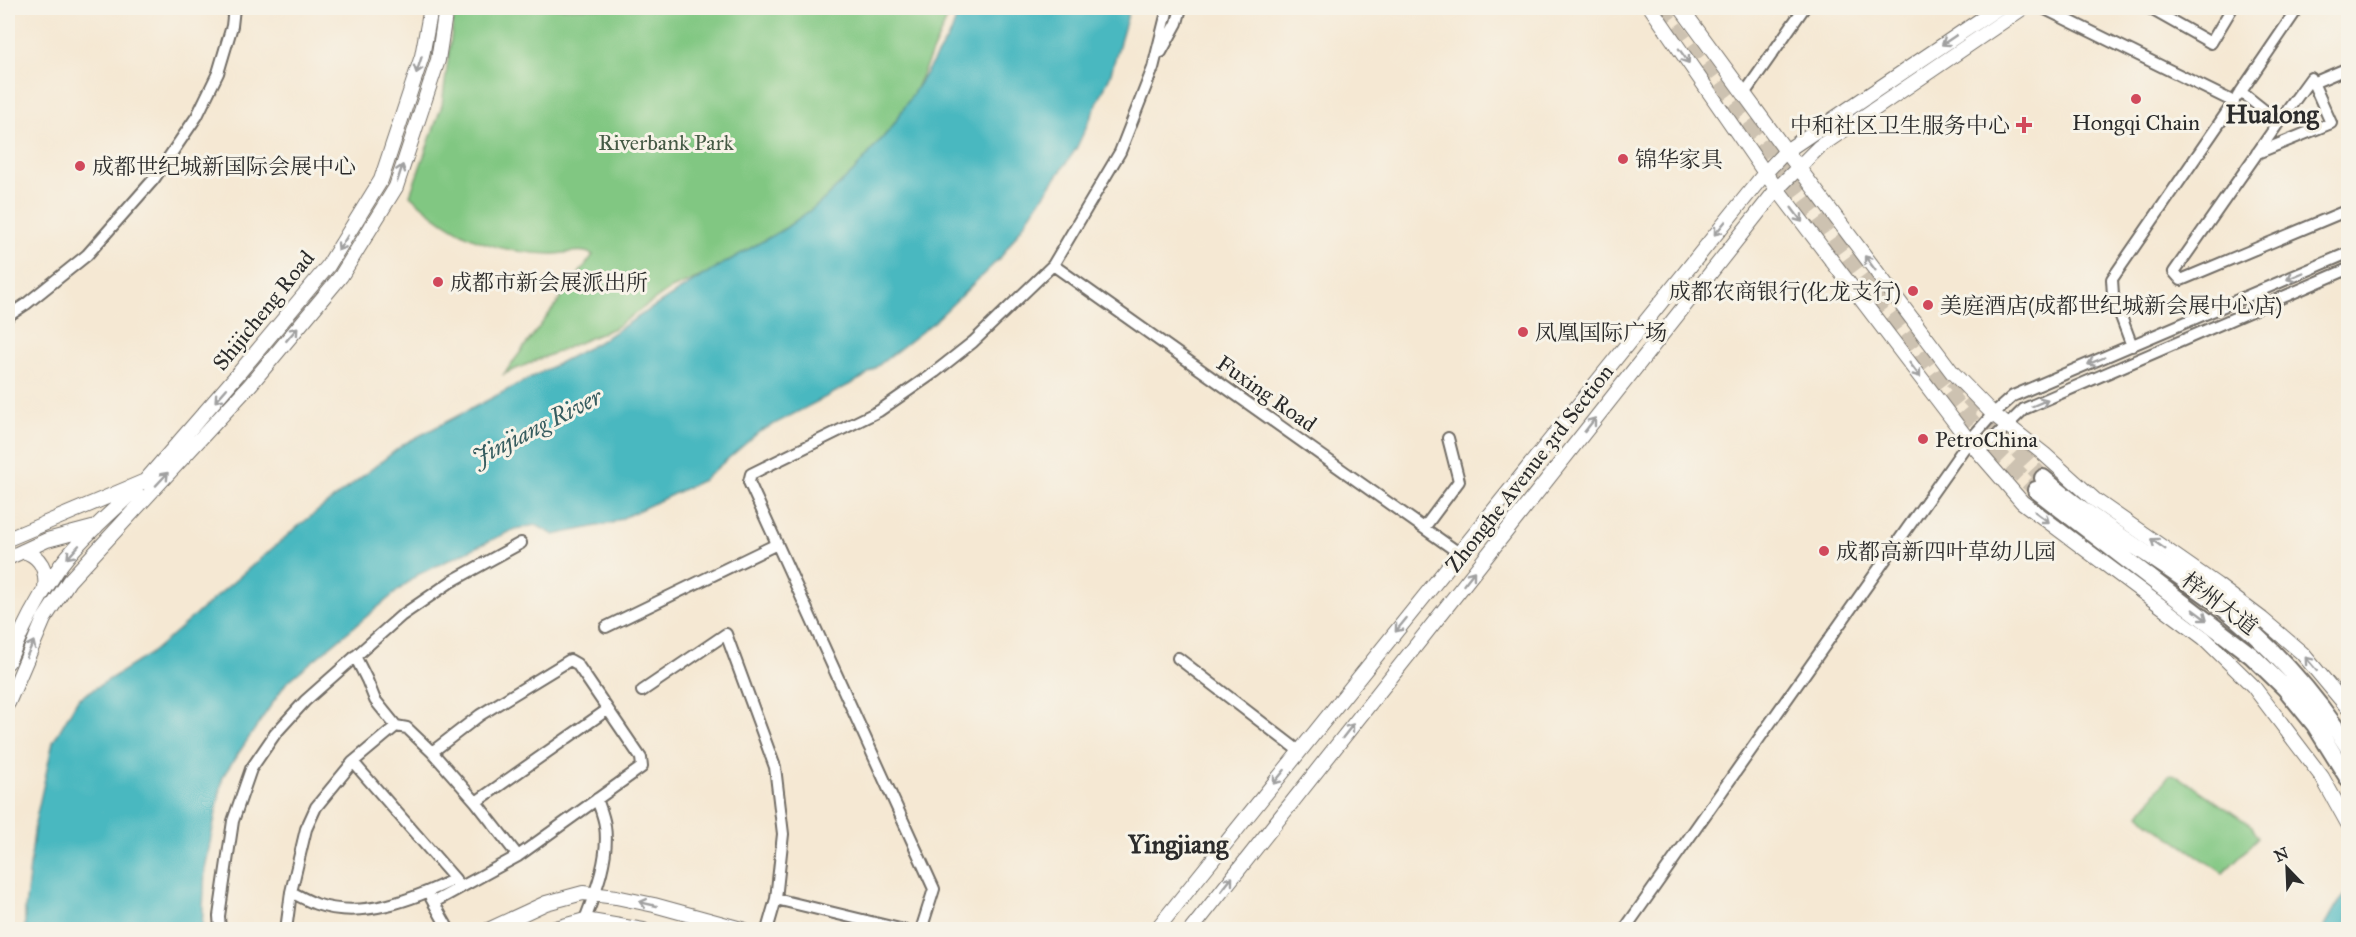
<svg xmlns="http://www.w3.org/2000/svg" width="2356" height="937" font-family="'IM FELL Great Primer','Noto Serif SC',serif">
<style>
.green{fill:#81c782;stroke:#567956;stroke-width:1.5}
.water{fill:#49b8c0;stroke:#3a7276;stroke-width:1.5}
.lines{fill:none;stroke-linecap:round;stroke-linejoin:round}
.highway-tunnel{stroke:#cdc2b1;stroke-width:16;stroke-dasharray:16 8;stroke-linecap:butt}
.minor-casing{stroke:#726d66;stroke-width:14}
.major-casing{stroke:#726d66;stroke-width:16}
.highway-casing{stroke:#726d66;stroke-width:20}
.minor{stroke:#fff;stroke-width:10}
.major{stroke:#fff;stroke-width:14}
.highway{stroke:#fff;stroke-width:16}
.oneway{stroke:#a0a0a0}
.poi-dot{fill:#d1495b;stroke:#f7f3e8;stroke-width:2}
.labels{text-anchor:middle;stroke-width:6;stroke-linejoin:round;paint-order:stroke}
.poi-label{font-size:22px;fill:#2b2b2b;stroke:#f7f3e8;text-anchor:start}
.park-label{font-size:22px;fill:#455a45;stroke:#f7f3e8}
.street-label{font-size:22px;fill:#2b2b2b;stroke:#f7f3e8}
.water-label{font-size:24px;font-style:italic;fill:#365c5f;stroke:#f7f3e8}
.quarter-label{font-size:26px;font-weight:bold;fill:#2b2b2b;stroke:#f7f3e8}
</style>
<rect width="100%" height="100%" fill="#f7f3e8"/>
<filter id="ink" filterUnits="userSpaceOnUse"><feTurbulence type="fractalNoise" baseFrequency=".0167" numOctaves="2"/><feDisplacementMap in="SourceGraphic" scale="12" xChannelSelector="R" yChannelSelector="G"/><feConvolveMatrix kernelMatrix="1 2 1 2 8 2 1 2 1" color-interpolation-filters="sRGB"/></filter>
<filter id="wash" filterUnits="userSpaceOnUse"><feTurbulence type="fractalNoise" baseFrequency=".008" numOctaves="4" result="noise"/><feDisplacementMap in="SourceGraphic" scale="24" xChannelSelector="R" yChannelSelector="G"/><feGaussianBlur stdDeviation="1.35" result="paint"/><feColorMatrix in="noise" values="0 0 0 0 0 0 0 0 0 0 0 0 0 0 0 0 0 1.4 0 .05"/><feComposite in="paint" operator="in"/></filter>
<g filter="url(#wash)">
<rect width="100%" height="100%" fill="#f5e8d3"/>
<path class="green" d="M 455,8 L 952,8 L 913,95 L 892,127 L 854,171 L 819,204 L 784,229 L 702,276 L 669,290 L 614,328 L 504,374 L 593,255 C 581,248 566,254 552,254 C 492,253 453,235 410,195 L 442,105 Z
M 2169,775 L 2178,776 L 2252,826 L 2258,838 L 2223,873 L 2148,822 L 2140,814 Z"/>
<path class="water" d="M 960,8 L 1130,8 L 1110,76 L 1076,149 L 1001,257 L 934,322 L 862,378 L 759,432 L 703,480 L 612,523 L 554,535 L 536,525 L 515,529 L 417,575 L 286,683 L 223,776 L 205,869 L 202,929 L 25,929 L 25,909 L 35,823 L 53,742 L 78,699 L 150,654 L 296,528 L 404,444 L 599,342 L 702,276 L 784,229 L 819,204 L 854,171 L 892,127 L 951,33 Z
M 2348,892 L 2348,929 L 2323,929 L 2336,906 Z"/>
</g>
<g filter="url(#ink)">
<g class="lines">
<path class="highway-tunnel" d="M 1660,8 L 1953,399 L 1999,454 L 2036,490
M 1952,380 L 2043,478"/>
<defs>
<path id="minor" d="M 2043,8 L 2234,102 L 2112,279 L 2113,295 L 2132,346
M 2149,8 L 2211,43 L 2232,8
M 1161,52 L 1177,23 L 1181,8
M 2313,83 L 2348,68
M 2241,92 L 2279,122 L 2174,272 L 2181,280 L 2348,210
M 1744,94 L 1804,8
M 2238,96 L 2298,8
M 2257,153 L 2331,123 L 2311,78 L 2279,122
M 1053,265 L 1459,553
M 8,316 L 26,304 L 87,255 L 154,179 L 197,116 L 218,73 L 232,26 L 234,8
M 1979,453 L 2024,409 L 2348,269
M 1424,528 L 1459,481 L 1448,438
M 606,627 L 777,544
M 355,656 L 367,680 L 375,700 L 396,726 L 407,728 L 432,752 L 476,802 L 518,856
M 1178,658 L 1299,751
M 642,691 L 726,634 L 775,767 L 783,834 L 776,899 L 767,930
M 432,752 L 480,715 L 570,660 L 577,664 L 641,758 L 642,767 L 518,856 L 434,902
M 353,762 L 455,879 L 457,884
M 476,802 L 607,710
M 291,892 C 299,896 308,901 316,904 C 362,920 415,899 455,879
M 431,898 L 449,930
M 776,899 L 904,930
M 220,930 L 219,916 L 233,821 L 251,769 L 275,734 L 305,701 L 401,616 L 452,581 L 521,543
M 286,930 L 291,892 L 306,829 L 316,807 L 353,762 L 396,726
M 581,930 C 593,898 610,860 605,826 C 604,817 600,808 597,799
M 921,930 L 934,889 L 749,482 L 751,474 L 879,411 L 935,372 L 973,342 L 1053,265 L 1120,152 L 1153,68 L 1168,8
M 1624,930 L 1969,441 L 1993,414 L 2013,396 L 2348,253"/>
<path id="major" d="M 1651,8 L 1765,173 L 1969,441 L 2022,502 L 2204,638 L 2253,686 L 2322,777 L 2348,824
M 1681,8 L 1786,151 L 1952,372 L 1993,414 L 2044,454 L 2095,500 L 2217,585 L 2262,619 L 2302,653 L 2348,708
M 8,539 L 145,481 L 238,374 L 328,266 L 381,180 L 422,56 L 431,8
M 23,551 C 41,556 47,570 45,588
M 8,558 L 47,540 L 96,527
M 8,662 C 21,631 37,600 56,572 C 74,544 112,512 136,489
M 8,703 L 44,619 L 69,581 L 250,385 L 341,276 L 396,187 L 438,60 L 446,8
M 488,930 L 546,903 L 583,893 L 616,897 L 654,905 L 745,930
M 549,930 L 585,920 L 643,930
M 1156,930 L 1765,173 L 1786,151 L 1998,8
M 1191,930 L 1777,189 L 1819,147 L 2023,8"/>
<path id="highway" d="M 2043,478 C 2097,525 2160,560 2217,603 C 2267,641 2315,693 2348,747
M 2036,490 L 2252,656 L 2285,688 L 2315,725 L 2348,778"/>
</defs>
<use href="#minor" class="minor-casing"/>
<use href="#major" class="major-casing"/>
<use href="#highway" class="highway-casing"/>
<use href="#minor" class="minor"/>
<use href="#major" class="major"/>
<use href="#highway" class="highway"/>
</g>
<defs><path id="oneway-shaft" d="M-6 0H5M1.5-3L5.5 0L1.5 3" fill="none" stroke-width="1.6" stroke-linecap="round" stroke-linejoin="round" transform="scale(1.5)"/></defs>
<g class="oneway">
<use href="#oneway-shaft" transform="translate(1949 40) rotate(146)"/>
<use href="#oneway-shaft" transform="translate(1684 56) rotate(55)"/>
<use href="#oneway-shaft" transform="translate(419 65) rotate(108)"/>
<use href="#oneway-shaft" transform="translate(400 173) rotate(-72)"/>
<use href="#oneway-shaft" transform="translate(1797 215) rotate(53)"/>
<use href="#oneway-shaft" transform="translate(1720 228) rotate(129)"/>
<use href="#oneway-shaft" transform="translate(343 243) rotate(122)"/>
<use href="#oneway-shaft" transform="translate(1870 263) rotate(-127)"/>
<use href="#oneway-shaft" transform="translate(2295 276) rotate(157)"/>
<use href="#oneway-shaft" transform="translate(292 334) rotate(-50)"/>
<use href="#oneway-shaft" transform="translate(2096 361) rotate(157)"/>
<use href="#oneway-shaft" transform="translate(1915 370) rotate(53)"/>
<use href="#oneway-shaft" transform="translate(221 395) rotate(131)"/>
<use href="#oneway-shaft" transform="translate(2040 403) rotate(-23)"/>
<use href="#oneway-shaft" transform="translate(1590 425) rotate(-52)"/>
<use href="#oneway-shaft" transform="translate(162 479) rotate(-47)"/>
<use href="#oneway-shaft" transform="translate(2042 517) rotate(37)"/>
<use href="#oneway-shaft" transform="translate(2158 544) rotate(-145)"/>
<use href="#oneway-shaft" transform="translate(73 552) rotate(132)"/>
<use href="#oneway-shaft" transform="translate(1469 578) rotate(-52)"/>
<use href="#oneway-shaft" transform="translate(2200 615) rotate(37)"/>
<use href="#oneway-shaft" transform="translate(1401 625) rotate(129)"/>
<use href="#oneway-shaft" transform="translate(30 649) rotate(-65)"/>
<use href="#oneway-shaft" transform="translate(2311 664) rotate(-130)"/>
<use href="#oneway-shaft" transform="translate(1348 731) rotate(-52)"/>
<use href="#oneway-shaft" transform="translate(1279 777) rotate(129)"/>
<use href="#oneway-shaft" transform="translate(1227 884) rotate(-52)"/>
<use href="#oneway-shaft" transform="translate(648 904) rotate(-167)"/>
</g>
</g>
<g class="poi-dot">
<circle cx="2136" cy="99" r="6"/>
<path d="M2021 116h6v6h6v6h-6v6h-6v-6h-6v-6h6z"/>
<circle cx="1623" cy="159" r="6"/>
<circle cx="80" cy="166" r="6"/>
<circle cx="438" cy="282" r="6"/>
<circle cx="1913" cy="291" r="6"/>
<circle cx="1928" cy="305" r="6"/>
<circle cx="1523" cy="332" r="6"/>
<circle cx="1923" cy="439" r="6"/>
<circle cx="1824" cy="551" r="6"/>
</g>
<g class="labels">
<g class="poi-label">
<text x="2136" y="130" text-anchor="middle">Hongqi Chain</text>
<text x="2010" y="133" text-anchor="end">中和社区卫生服务中心</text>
<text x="1635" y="167">锦华家具</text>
<text x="92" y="174">成都世纪城新国际会展中心</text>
<text x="450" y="290">成都市新会展派出所</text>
<text x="1901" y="299" text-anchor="end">成都农商银行(化龙支行)</text>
<text x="1940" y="313">美庭酒店(成都世纪城新会展中心店)</text>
<text x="1535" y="340">凤凰国际广场</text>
<text x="1935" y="447">PetroChina</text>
<text x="1836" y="559">成都高新四叶草幼儿园</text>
</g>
<g class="park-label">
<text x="666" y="150">Riverbank Park</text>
</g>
<g class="street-label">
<text transform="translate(263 310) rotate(-51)" y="8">Shijicheng Road</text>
<text transform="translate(1267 393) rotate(35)" y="8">Fuxing Road</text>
<text transform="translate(1529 468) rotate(-52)" y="8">Zhonghe Avenue 3rd Section</text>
<text transform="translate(2220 603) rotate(37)" y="8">梓州大道</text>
</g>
<g class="water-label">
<text transform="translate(537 427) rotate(-27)" y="8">Jinjiang River</text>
</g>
<g class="quarter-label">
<text x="2272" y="123">Hualong</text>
<text x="1178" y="853">Yingjiang</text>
</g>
</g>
<rect width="2356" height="937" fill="none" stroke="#f7f3e8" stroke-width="30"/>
<g transform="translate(2287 868) rotate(337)" stroke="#f7f3e8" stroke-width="4.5" paint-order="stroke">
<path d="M0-4.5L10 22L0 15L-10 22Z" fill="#2b2b2b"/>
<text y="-9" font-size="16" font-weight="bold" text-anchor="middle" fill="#2b2b2b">N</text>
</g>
</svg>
